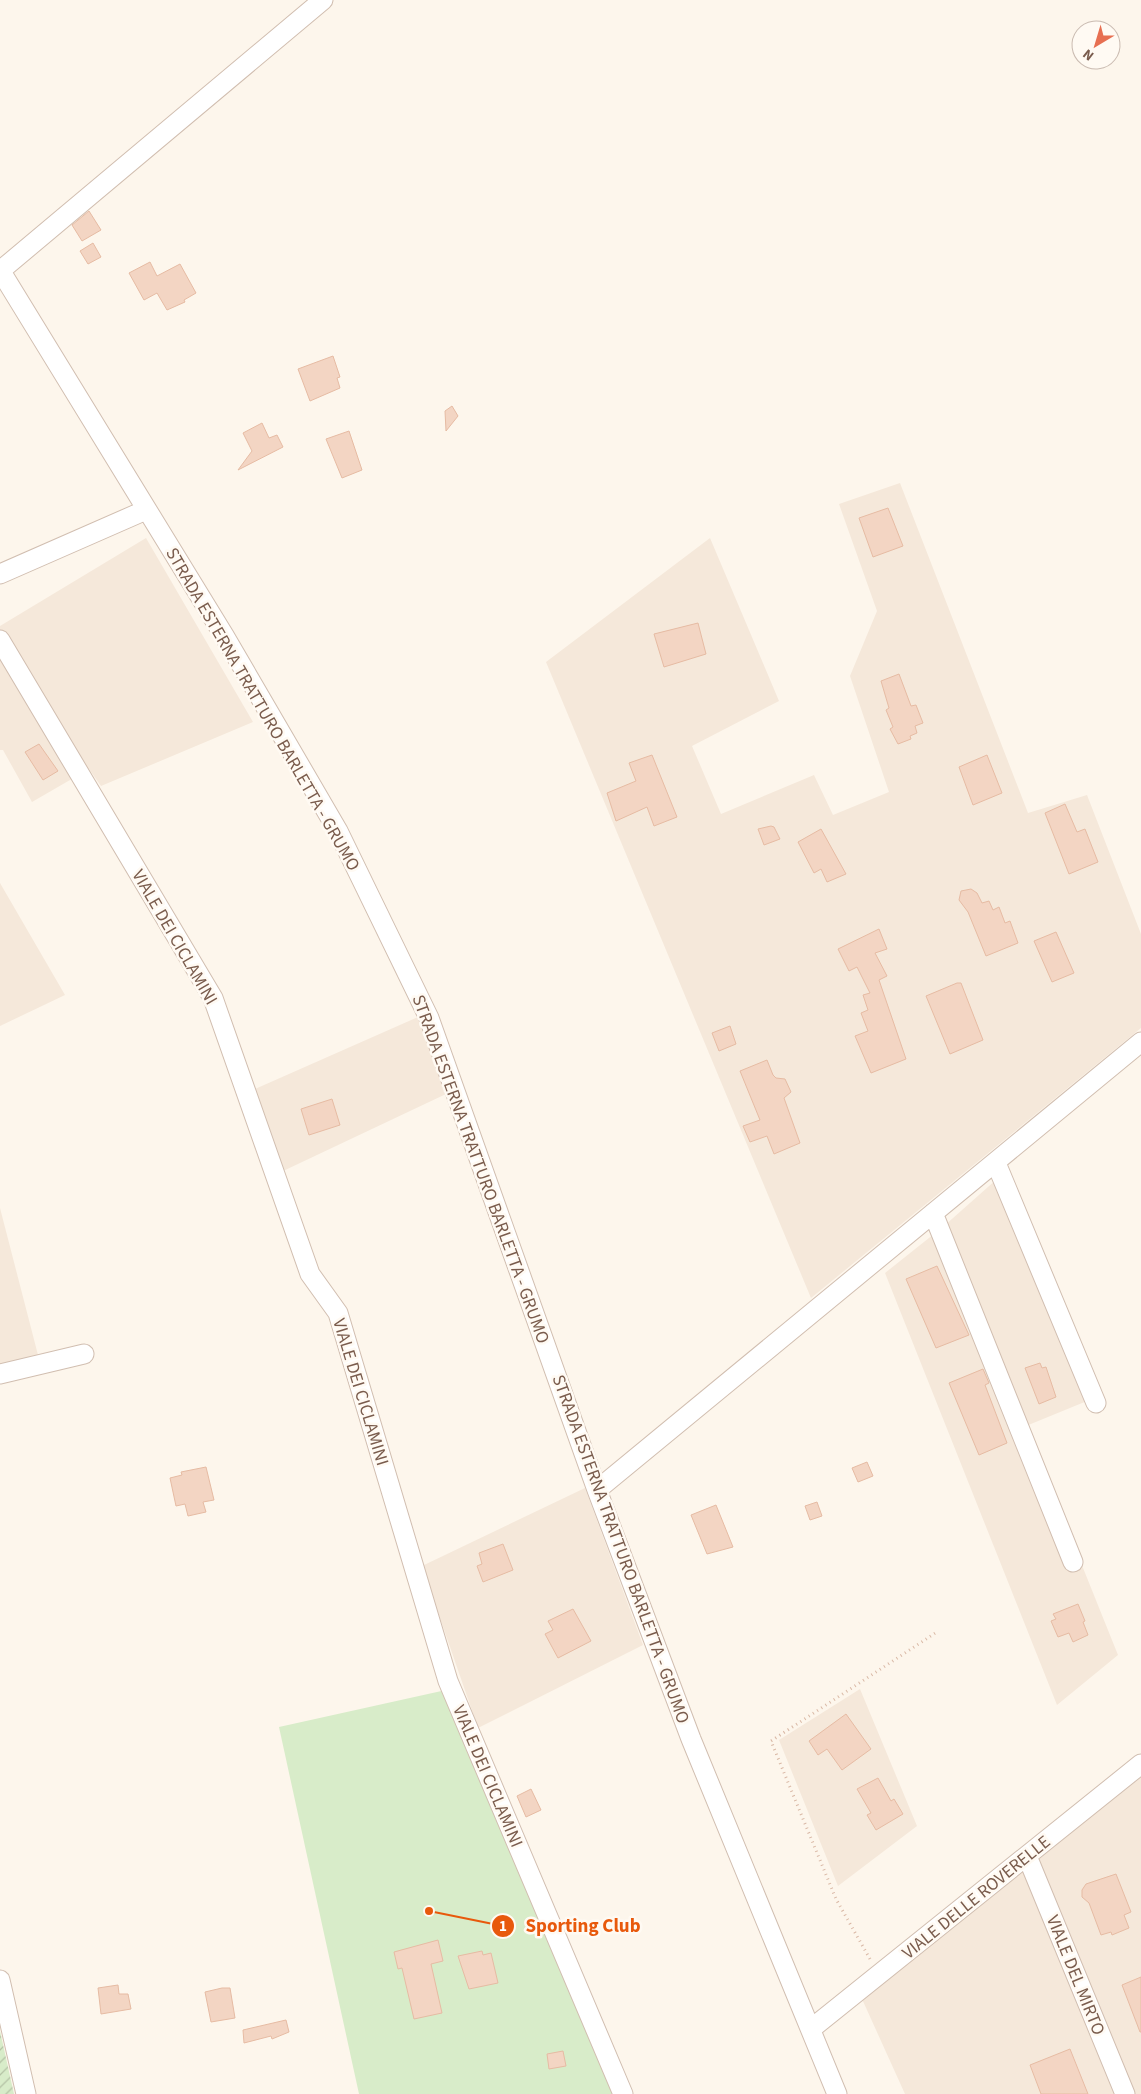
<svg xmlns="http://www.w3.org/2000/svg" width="1141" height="2094" font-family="'Source Sans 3',sans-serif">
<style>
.residential{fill:#f5e8da}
.garden{fill:url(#garden-furrows)}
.pitch{fill:#d8ecc9}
.building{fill:#f3d5c3;stroke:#e6bba3}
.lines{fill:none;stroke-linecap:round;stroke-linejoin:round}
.minor-casing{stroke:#d1beb0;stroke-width:21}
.path{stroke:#d9b8a5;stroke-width:3;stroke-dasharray:1 4;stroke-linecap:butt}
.minor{stroke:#fff;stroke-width:19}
.labels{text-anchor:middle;stroke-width:5;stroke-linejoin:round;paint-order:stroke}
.street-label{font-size:18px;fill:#7a5c4d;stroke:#fffaf3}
.leader{fill:none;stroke:#e8590c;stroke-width:2}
.callout-dot{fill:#e8590c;stroke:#fffaf3;stroke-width:2}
.mark-label{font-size:15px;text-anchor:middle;font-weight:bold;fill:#fff}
.callout-label{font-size:19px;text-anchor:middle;font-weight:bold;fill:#e8590c;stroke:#fffaf3;stroke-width:5;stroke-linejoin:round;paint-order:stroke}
</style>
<defs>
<pattern id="garden-furrows" width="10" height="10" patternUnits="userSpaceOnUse" patternTransform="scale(1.25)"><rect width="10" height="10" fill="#d8ecc9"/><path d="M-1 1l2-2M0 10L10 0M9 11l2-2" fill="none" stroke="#b4c2a5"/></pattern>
</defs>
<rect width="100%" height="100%" fill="#fdf6ec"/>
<path class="residential" d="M 900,483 L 1028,813 L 1087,795 L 1141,934 L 1141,1028 L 811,1298 L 546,662 L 710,538 L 779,701 L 692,746 L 721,814 L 814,775 L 833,815 L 889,792 L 850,676 L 877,611 L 839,504 Z
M 146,538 L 253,722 L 101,786 L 89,769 L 32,802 L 3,750 L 0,750 L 0,626 Z
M 0,883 L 65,995 L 0,1026 Z
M 418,1017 L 446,1094 L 281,1172 L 255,1089 Z
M 997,1179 L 1087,1401 L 1026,1426 L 1118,1655 L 1057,1705 L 885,1273 L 944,1226 Z
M 0,1208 L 38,1355 L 0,1364 Z
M 585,1488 L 643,1645 L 478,1728 L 422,1566 Z
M 860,1689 L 917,1826 L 838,1886 L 779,1740 Z
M 1141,1774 L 1141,2094 L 905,2094 L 862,1999 Z"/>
<path class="garden" d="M 0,2031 L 14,2094 L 0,2094 Z"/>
<path class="pitch" d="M 446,1690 L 615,2094 L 359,2094 L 279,1727 Z"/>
<path class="building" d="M 89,211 L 101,230 L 82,241 L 72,225 Z
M 93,243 L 101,257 L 88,264 L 80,251 Z
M 150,262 L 157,276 L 180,264 L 196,293 L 184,300 L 185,302 L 167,310 L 157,293 L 144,300 L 129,273 Z
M 333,356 L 340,377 L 337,378 L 340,388 L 310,401 L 298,369 Z
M 452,406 L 458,416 L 446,431 L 445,411 Z
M 262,423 L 269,438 L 277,435 L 283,447 L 238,470 L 252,451 L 243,433 Z
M 349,431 L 362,470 L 342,478 L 326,439 Z
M 888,508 L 903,546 L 873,557 L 859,518 Z
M 698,623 L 706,654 L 664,667 L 654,634 Z
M 899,674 L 911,706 L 916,705 L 923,723 L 915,726 L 917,733 L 910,736 L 911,739 L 898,744 L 890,729 L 893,727 L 886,710 L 889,708 L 881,681 Z
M 39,744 L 58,771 L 43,780 L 25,752 Z
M 652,755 L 677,817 L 654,826 L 647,807 L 616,821 L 607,793 L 636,781 L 629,763 Z
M 987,755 L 1002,793 L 973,805 L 959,767 Z
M 1065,804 L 1077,832 L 1085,829 L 1098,862 L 1069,874 L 1045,813 Z
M 771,826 L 774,827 L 780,839 L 764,845 L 758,829 Z
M 821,829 L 846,874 L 827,882 L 821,869 L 814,873 L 798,842 Z
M 971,889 L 977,893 L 982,903 L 989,901 L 993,910 L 999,907 L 1005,923 L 1010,921 L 1018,943 L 986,956 L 968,912 L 959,900 L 961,891 Z
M 879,929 L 887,949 L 875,953 L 887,976 L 879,980 L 906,1059 L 871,1073 L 855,1036 L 868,1031 L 861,1013 L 868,1010 L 863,995 L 870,993 L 857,967 L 849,971 L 838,949 Z
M 1056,932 L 1074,973 L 1052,982 L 1034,941 Z
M 957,983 L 961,983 L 983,1040 L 950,1054 L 926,996 Z
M 730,1026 L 736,1044 L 719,1051 L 712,1033 Z
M 767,1060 L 773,1075 L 776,1078 L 785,1079 L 791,1092 L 784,1098 L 800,1143 L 774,1154 L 767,1136 L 750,1142 L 743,1126 L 760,1120 L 740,1071 Z
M 332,1099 L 340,1125 L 309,1135 L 301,1109 Z
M 937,1266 L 969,1335 L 936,1348 L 906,1279 Z
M 1040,1363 L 1042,1368 L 1046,1367 L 1056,1397 L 1039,1404 L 1025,1368 Z
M 983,1369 L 989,1383 L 985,1385 L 1007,1443 L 979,1455 L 949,1383 Z
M 867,1462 L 873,1476 L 858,1482 L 852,1468 Z
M 206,1467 L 214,1500 L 203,1502 L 206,1512 L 188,1516 L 185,1504 L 176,1506 L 170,1478 L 182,1475 L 181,1472 Z
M 817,1502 L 822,1516 L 810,1520 L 805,1506 Z
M 716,1505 L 733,1547 L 707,1554 L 691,1515 Z
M 503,1544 L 513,1570 L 483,1582 L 477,1566 L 482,1564 L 479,1553 Z
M 1078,1604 L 1085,1621 L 1083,1622 L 1088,1635 L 1073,1642 L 1069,1633 L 1058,1637 L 1051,1621 L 1056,1619 L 1053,1614 Z
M 573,1609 L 591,1641 L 558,1658 L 545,1634 L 553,1630 L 548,1621 Z
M 846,1714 L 871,1749 L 842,1770 L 827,1749 L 818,1755 L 809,1741 Z
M 878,1778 L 891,1801 L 894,1799 L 903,1814 L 876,1830 L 867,1815 L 871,1813 L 857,1789 Z
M 531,1789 L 541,1810 L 526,1817 L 517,1796 Z
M 1116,1874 L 1131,1912 L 1124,1915 L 1129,1928 L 1112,1935 L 1111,1932 L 1101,1935 L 1089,1903 L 1082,1897 L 1082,1890 L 1086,1884 Z
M 438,1940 L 443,1961 L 431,1964 L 442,2013 L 414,2019 L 402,1968 L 398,1969 L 394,1952 Z
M 482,1951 L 483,1955 L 491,1953 L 498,1983 L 469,1989 L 458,1956 Z
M 1141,1977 L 1141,2032 L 1140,2032 L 1122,1985 Z
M 118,1985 L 119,1994 L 128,1994 L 131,2009 L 101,2014 L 98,1988 Z
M 222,1988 L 230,1988 L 235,2018 L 211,2022 L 205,1992 Z
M 286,2020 L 289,2032 L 272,2039 L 271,2036 L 244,2043 L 243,2030 Z
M 1070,2049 L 1088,2094 L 1041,2094 L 1030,2065 Z
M 563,2051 L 566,2066 L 549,2069 L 547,2054 Z"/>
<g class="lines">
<defs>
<path id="minor" d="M 0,270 L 225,637 L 338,831 L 429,1018 L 597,1490 L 691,1739 L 837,2094
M 0,271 L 323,0
M 0,574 L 146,510
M 0,640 L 213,998 L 310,1274 L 338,1313 L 448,1681 L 623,2094
M 996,1163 L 1096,1403
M 933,1213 L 1073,1562
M 0,1374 L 84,1354
M 597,1490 L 1141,1042
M 1027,1856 L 1125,2094
M 0,1980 L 26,2094
M 811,2029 L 1141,1764"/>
</defs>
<use href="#minor" class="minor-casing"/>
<path class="path" d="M 870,1959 L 836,1899 L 771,1741 L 937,1632"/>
<use href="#minor" class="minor"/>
</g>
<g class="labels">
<g class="street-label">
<text transform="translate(263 709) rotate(60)" y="6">STRADA ESTERNA TRATTURO BARLETTA - GRUMO</text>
<text transform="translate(175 937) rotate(60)" y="6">VIALE DEI CICLAMINI</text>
<text transform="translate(481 1169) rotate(70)" y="6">STRADA ESTERNA TRATTURO BARLETTA - GRUMO</text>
<text transform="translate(361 1392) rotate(73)" y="6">VIALE DEI CICLAMINI</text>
<text transform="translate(621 1549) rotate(70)" y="6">STRADA ESTERNA TRATTURO BARLETTA - GRUMO</text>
<text transform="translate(488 1776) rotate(67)" y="6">VIALE DEI CICLAMINI</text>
<text transform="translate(976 1897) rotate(-39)" y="6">VIALE DELLE ROVERELLE</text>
<text transform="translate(1076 1975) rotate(68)" y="6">VIALE DEL MIRTO</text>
</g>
</g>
<path class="leader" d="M429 1911L503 1926"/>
<g class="callout-dot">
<circle cx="429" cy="1911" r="5"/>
<circle cx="503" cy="1926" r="12"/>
</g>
<g class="mark-label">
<text x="503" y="1931">1</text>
</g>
<g class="callout-label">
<text x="583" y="1932">Sporting Club</text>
</g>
<g transform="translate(1096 45) rotate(218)"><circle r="24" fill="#fffaf3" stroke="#cabbb1"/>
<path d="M0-4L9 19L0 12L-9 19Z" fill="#e76f51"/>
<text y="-8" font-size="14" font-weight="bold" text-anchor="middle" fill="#7a5c4d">N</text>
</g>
</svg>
